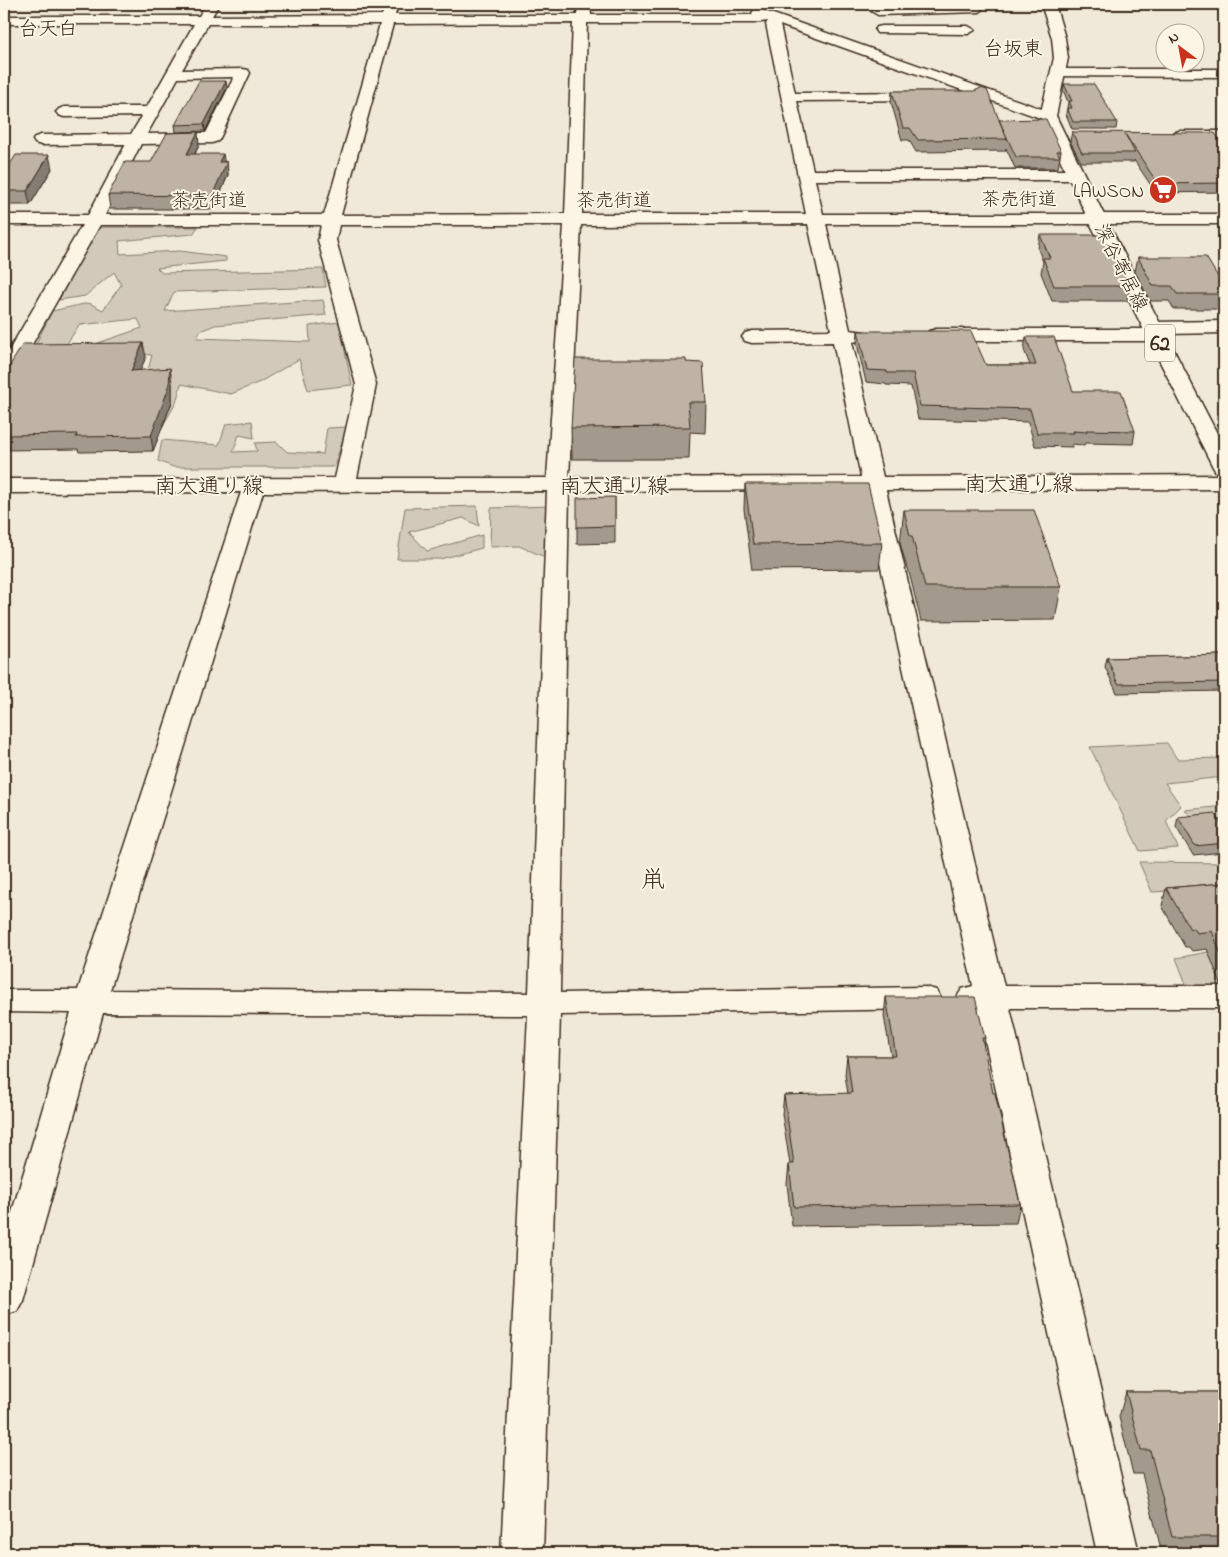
<svg xmlns="http://www.w3.org/2000/svg" width="1228" height="1557" font-family="'Indie Flower','Klee One',sans-serif">
<style>
.green{fill:#d2c9ba;stroke:#867a6c}
.lines{fill:none;stroke-linecap:round;stroke-linejoin:round}
.minor-casing{stroke:#3b2a1e;stroke-width:3}
.major-casing{stroke:#3b2a1e;stroke-width:3}
.minor{fill:#fcf5e5;fill-rule:evenodd}
.major{fill:#fcf5e5;fill-rule:evenodd}
.wall{fill:#a39a8d;stroke:#3b2a1e}
.shaded-wall{fill:#857d73;stroke:#3b2a1e}
.building{fill:#beb3a4;stroke:#3b2a1e}
.labels{text-anchor:middle;stroke-width:4;stroke-linejoin:round;paint-order:stroke}
.far-poi-label{font-size:19px;fill:#3b2a1e;stroke:#fcf5e5;text-anchor:end}
.far-street-label{font-size:19px;fill:#3b2a1e;stroke:#fcf5e5}
.far-neighbourhood-label{font-size:20px;fill:#3b2a1e;stroke:#fcf5e5}
.shield{fill:#fcf5e5;stroke:#75675a;stroke-width:1}
.shield-label{font-size:21px;font-weight:bold;fill:#3b2a1e}
.street-label{font-size:22px;fill:#3b2a1e;stroke:#fcf5e5}
.neighbourhood-label{font-size:24px;fill:#3b2a1e;stroke:#fcf5e5}
</style>
<rect width="100%" height="100%" fill="#f0e9d9"/>
<filter id="ink" filterUnits="userSpaceOnUse"><feTurbulence type="fractalNoise" baseFrequency=".02" numOctaves="2"/><feDisplacementMap in="SourceGraphic" scale="10" xChannelSelector="R" yChannelSelector="G"/><feConvolveMatrix kernelMatrix="1 2 1 2 8 2 1 2 1" color-interpolation-filters="sRGB"/></filter>
<g filter="url(#ink)">
<path class="green" d="M 103,227 L 198,227 L 193,234 L 119,241 L 120,254 L 180,251 L 226,257 L 226,261 L 157,268 L 162,273 L 323,269 L 326,287 L 174,292 L 165,311 L 323,300 L 326,315 L 215,325 L 200,331 L 197,338 L 310,342 L 309,326 L 339,322 L 352,385 L 308,390 L 299,359 L 260,382 L 231,394 L 181,384 L 176,403 L 161,429 L 147,374 L 152,355 L 87,351 L 89,346 L 142,328 L 138,319 L 79,325 L 63,350 L 33,350 L 52,311 L 89,303 L 103,310 L 121,285 L 114,272 L 85,296 L 59,300 L 94,230 Z
M 252,421 L 254,438 L 239,435 L 233,452 L 257,451 L 255,443 L 277,442 L 287,452 L 323,454 L 327,428 L 347,427 L 334,467 L 173,467 L 158,461 L 162,440 L 219,445 L 226,424 Z
M 477,506 L 479,526 L 463,518 L 409,532 L 427,551 L 482,535 L 482,548 L 440,559 L 397,559 L 405,508 Z
M 550,506 L 547,558 L 519,546 L 490,547 L 491,508 Z
M 1167,743 L 1177,759 L 1224,758 L 1224,777 L 1165,783 L 1181,806 L 1166,821 L 1178,848 L 1140,851 L 1090,747 Z
M 1224,806 L 1224,828 L 1220,821 L 1195,821 L 1185,810 Z
M 1139,862 L 1224,863 L 1224,888 L 1152,892 Z
M 1224,949 L 1224,989 L 1188,989 L 1176,958 Z"/>
<g class="lines">
<defs>
<path id="minor" d="M 206,4 L 216,4 L 218,6 L 212,16 L 382,15 L 386,4 L 398,4 L 395,15 L 577,15 L 578,4 L 590,4 L 591,15 L 754,15 L 752,13 L 754,10 L 759,9 L 1053,113 L 1056,116 L 1053,119 L 1043,119 L 780,25 L 795,93 L 930,92 L 935,93 L 937,96 L 935,99 L 930,100 L 797,101 L 813,170 L 1076,170 L 1082,172 L 1084,175 L 1082,178 L 1076,180 L 815,180 L 823,214 L 1224,214 L 1224,224 L 826,224 L 850,330 L 865,332 L 868,336 L 865,340 L 852,342 L 883,477 L 1224,475 L 1224,489 L 886,490 L 1004,986 L 1224,986 L 1224,1008 L 1010,1008 L 1139,1553 L 1097,1553 L 978,1008 L 962,1005 L 957,997 L 962,989 L 973,986 L 864,490 L 569,491 L 560,993 L 925,987 L 936,990 L 941,998 L 936,1006 L 925,1009 L 560,1015 L 543,1553 L 501,1553 L 528,1015 L 103,1013 L 23,1300 L 17,1311 L 4,1315 L 4,1239 L 71,1013 L 4,1012 L 4,990 L 78,990 L 241,492 L 4,493 L 4,479 L 335,478 L 356,385 L 318,240 L 321,225 L 100,225 L 14,376 L 11,380 L 4,382 L 4,359 L 82,225 L 4,225 L 4,215 L 88,215 L 126,144 L 41,145 L 35,143 L 33,140 L 35,137 L 41,135 L 131,134 L 142,116 L 64,117 L 59,115 L 56,112 L 59,109 L 64,107 L 147,107 L 194,24 L 4,24 L 4,16 L 199,16 ZM 768,21 L 766,24 L 806,214 L 582,214 L 587,23 L 754,23 ZM 573,23 L 565,214 L 341,215 L 393,24 ZM 208,24 L 380,24 L 324,215 L 105,215 L 141,144 L 212,143 L 218,141 L 220,138 L 250,73 L 248,70 L 243,69 L 182,70 ZM 234,77 L 206,133 L 147,134 L 178,78 ZM 808,224 L 831,330 L 752,331 L 745,333 L 742,337 L 745,341 L 752,343 L 833,342 L 861,477 L 569,478 L 581,225 ZM 339,225 L 564,225 L 547,478 L 357,478 L 376,385 L 336,240 ZM 547,491 L 529,993 L 110,990 L 263,492 Z
M 975,5 L 982,9 L 980,12 L 878,15 L 871,11 L 878,7 Z
M 882,26 L 968,26 L 975,30 L 968,34 L 877,33 L 875,30 L 877,27 Z
M 1058,69 L 1224,69 L 1224,77 L 1053,76 L 1051,73 L 1053,70 Z
M 1179,131 L 1224,131 L 1224,141 L 1173,139 L 1171,136 L 1173,133 Z
M 1224,321 L 1224,333 L 1165,334 L 1163,339 L 1156,341 L 936,341 L 929,339 L 926,335 L 929,331 L 936,329 L 1143,329 L 1145,324 L 1152,322 Z"/>
<path id="major" d="M 1041,4 L 1055,4 L 1065,38 L 1068,58 L 1056,116 L 1106,219 L 1224,447 L 1224,473 L 1216,472 L 1213,467 L 1088,219 L 1040,116 L 1054,58 L 1052,38 Z"/>
</defs>
<use href="#minor" class="minor-casing"/>
<use href="#major" class="major-casing"/>
<use href="#minor" class="minor"/>
<use href="#major" class="major"/>
</g>
<path class="wall" d="M 1064,84 L 1117,122 L 1116,129 L 1072,129 L 1066,114 L 1068,102 L 1063,90 Z
M 227,88 L 205,131 L 176,132 L 175,125 Z
M 892,91 L 999,120 L 1061,151 L 1058,168 L 1015,168 L 1006,148 L 1005,151 L 916,152 L 909,140 L 902,140 L 891,102 Z
M 1072,132 L 1224,146 L 1224,192 L 1156,193 L 1134,160 L 1134,162 L 1081,162 L 1070,141 Z
M 199,145 L 195,154 L 227,162 L 228,175 L 214,209 L 110,209 L 108,195 L 151,162 Z
M 52,169 L 30,205 L 4,205 L 4,174 Z
M 1040,235 L 1112,257 L 1130,286 L 1127,301 L 1052,301 L 1041,273 L 1043,262 L 1038,249 Z
M 1138,257 L 1224,287 L 1224,309 L 1174,309 L 1169,301 L 1150,301 L 1135,272 Z
M 858,331 L 986,365 L 1030,365 L 1024,350 L 1026,337 L 1073,391 L 1135,431 L 1133,444 L 1085,443 L 1084,445 L 1072,444 L 1072,447 L 1035,446 L 1028,422 L 918,419 L 911,386 L 886,385 L 886,384 L 866,382 L 857,344 Z
M 146,357 L 140,370 L 172,383 L 172,402 L 153,451 L 79,452 L 78,449 L 4,450 L 4,369 Z
M 686,362 L 706,402 L 705,433 L 690,432 L 689,459 L 572,459 L 571,428 Z
M 745,484 L 882,543 L 879,569 L 752,570 L 744,509 Z
M 615,497 L 615,543 L 577,544 L 577,527 Z
M 904,510 L 1061,587 L 1055,620 L 921,621 L 908,568 L 907,568 L 900,543 Z
M 1224,655 L 1224,691 L 1117,693 L 1105,667 L 1107,658 Z
M 1178,817 L 1224,828 L 1224,852 L 1193,855 L 1176,827 Z
M 1224,883 L 1224,985 L 1221,984 L 1207,949 L 1192,951 L 1189,947 L 1185,947 L 1162,906 L 1166,888 Z
M 886,997 L 985,1038 L 983,1047 L 993,1093 L 1020,1204 L 1016,1223 L 792,1226 L 787,1184 L 789,1164 L 790,1164 L 782,1114 L 784,1095 L 848,1094 L 845,1075 L 847,1056 L 891,1056 L 884,1016 Z
M 1126,1392 L 1224,1392 L 1224,1553 L 1162,1553 L 1142,1474 L 1133,1474 L 1119,1417 Z"/>
<path class="shaded-wall" d="M 226,81 L 227,88 L 205,131 L 204,124 Z
M 198,132 L 199,145 L 189,166 L 187,154 Z
M 223,154 L 225,166 L 227,162 L 228,175 L 214,209 L 212,196 L 219,162 Z
M 49,155 L 52,169 L 30,205 L 27,191 Z
M 143,343 L 146,357 L 134,385 L 131,371 Z
M 170,368 L 172,383 L 172,402 L 153,451 L 151,436 Z"/>
<path class="building" d="M 199,81 L 226,81 L 204,124 L 175,125 Z
M 1064,84 L 1094,84 L 1117,122 L 1073,122 L 1067,108 L 1072,108 L 1069,101 L 1072,101 Z
M 981,88 L 987,90 L 1007,139 L 918,140 L 910,128 L 903,128 L 892,91 L 974,91 Z
M 1046,119 L 1061,151 L 1057,151 L 1060,157 L 1016,157 L 999,120 Z
M 198,132 L 187,154 L 223,154 L 219,162 L 227,162 L 212,196 L 108,195 L 125,162 L 151,162 L 167,133 Z
M 1072,132 L 1215,133 L 1224,146 L 1224,183 L 1158,184 L 1125,134 L 1135,153 L 1082,153 Z
M 16,155 L 49,155 L 27,191 L 4,191 L 4,174 Z
M 1040,235 L 1101,235 L 1112,257 L 1115,257 L 1130,286 L 1054,286 L 1043,258 L 1050,258 Z
M 1138,257 L 1206,257 L 1224,287 L 1224,294 L 1177,294 L 1172,286 L 1153,286 Z
M 858,331 L 971,331 L 986,365 L 1036,365 L 1026,337 L 1054,337 L 1073,391 L 1121,391 L 1135,431 L 1086,430 L 1087,432 L 1073,431 L 1074,433 L 1037,433 L 1030,409 L 920,406 L 913,373 L 887,373 L 887,371 L 867,370 Z
M 143,343 L 131,371 L 170,368 L 169,387 L 151,436 L 76,437 L 77,434 L 4,435 L 4,369 L 9,367 L 23,344 Z
M 575,359 L 686,359 L 686,362 L 703,363 L 706,402 L 688,402 L 690,427 L 571,428 Z
M 745,484 L 868,484 L 882,543 L 753,544 Z
M 615,497 L 615,526 L 577,527 L 577,498 Z
M 904,510 L 1034,510 L 1061,587 L 925,587 L 912,536 L 910,536 Z
M 1224,655 L 1224,682 L 1118,684 L 1107,658 Z
M 1215,813 L 1224,828 L 1224,843 L 1195,846 L 1178,817 Z
M 1224,883 L 1224,962 L 1212,931 L 1197,933 L 1194,928 L 1190,929 L 1166,888 Z
M 886,997 L 975,997 L 985,1038 L 982,1038 L 993,1093 L 995,1093 L 1020,1204 L 794,1207 L 789,1164 L 794,1164 L 784,1095 L 852,1093 L 847,1056 L 896,1056 Z
M 1126,1392 L 1224,1392 L 1224,1537 L 1172,1537 L 1150,1450 L 1141,1450 Z"/>
</g>
<defs>
<symbol id="supermarket-disc" viewBox="-11 -11 22 22"><circle r="9.5" fill="#c8321e" stroke="#fcf5e5"/><path d="M-6-5.5h2.5l.6 2H6L4.5 2H-2.5L-4.4-4H-6ZM-1.5 3.2a1.3 1.3 0 1 0 .1 0ZM3 3.2a1.3 1.3 0 1 0 .1 0Z" fill="#fff"/></symbol>
</defs>
<g fill-rule="evenodd">
<use href="#supermarket-disc" x="1147" y="174" width="32" height="32"/>
</g>
<g class="labels">
<g class="far-poi-label">
<text x="1144" y="197">LAWSON</text>
</g>
<g class="far-street-label">
<text x="1019" y="205">茶売街道</text>
<text x="209" y="206">茶売街道</text>
<text x="614" y="206">茶売街道</text>
<text transform="translate(1122 267) rotate(63)" y="7">深谷寄居線</text>
</g>
<g class="far-neighbourhood-label">
<text x="48" y="35">台天白</text>
<text x="1013" y="55">台坂東</text>
</g>
<rect class="shield" x="1145" y="324.5" width="30" height="37" rx="4"/>
<g class="shield-label">
<text x="1160" y="350">62</text>
</g>
<g class="street-label">
<text x="1019" y="491">南大通り線</text>
<text x="209" y="493">南大通り線</text>
<text x="614" y="493">南大通り線</text>
</g>
<g class="neighbourhood-label">
<text x="653" y="887">鼡</text>
</g>
</g>
<rect width="1228" height="1557" fill="none" stroke="#fcf5e5" stroke-width="20"/>
<rect x="10" y="10" width="1208" height="1537" fill="none" stroke="#3b2a1e" stroke-width="2" filter="url(#ink)"/>
<g transform="translate(1180 48) rotate(328)"><circle r="24" fill="#fcf5e5" stroke="#afa495"/>
<path d="M0-4L9 19L0 12L-9 19Z" fill="#c8321e"/>
<text y="-8" font-size="14" font-weight="bold" text-anchor="middle" fill="#3b2a1e">N</text>
</g>
</svg>
